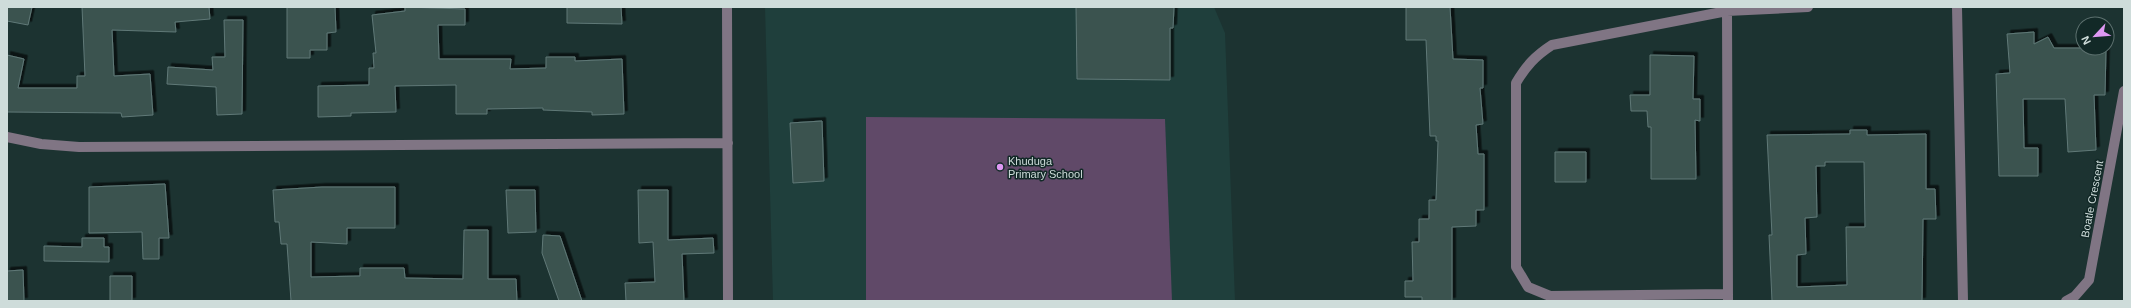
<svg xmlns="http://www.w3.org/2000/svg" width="2131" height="308" font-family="Helvetica,sans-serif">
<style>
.built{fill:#1f3f3c}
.green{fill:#604968}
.building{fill:#3a5250;stroke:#607977;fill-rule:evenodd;filter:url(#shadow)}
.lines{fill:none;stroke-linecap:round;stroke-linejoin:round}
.minor{stroke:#807584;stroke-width:10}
.poi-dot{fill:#de98f3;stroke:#122927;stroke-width:1.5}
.labels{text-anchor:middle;stroke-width:3;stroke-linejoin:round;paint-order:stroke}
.poi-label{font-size:11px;fill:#cedcda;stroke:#122927;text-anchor:start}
.street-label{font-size:11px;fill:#cedcda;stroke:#122927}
</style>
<defs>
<filter id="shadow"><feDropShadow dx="3.5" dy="-3.5" stdDeviation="0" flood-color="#0009"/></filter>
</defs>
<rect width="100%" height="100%" fill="#1c3331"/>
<path class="built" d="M 765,7 L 1214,7 L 1225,33 L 1235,301 L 773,301 Z"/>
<path class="green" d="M 866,117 L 1165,119 L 1172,301 L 866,301 Z"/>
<path class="building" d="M 7,7 L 32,7 L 28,25 L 7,21 Z
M 82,7 L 209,7 L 210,19 L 175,22 L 176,32 L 112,30 L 114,76 L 150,74 L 153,115 L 122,117 L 121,113 L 7,112 L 7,55 L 24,59 L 18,88 L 77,88 L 77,76 L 85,76 Z
M 287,7 L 335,7 L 336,32 L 327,33 L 327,50 L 310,50 L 310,58 L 287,58 Z
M 405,7 L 465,9 L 465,25 L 438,25 L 439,59 L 511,59 L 510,69 L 546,68 L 546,57 L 575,57 L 575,61 L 622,59 L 624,114 L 592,115 L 592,112 L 543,110 L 543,108 L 487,109 L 487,114 L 456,114 L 456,85 L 395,86 L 396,112 L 351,113 L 351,116 L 318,117 L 318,86 L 369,85 L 369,68 L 374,68 L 373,53 L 376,53 L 372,15 L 405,11 Z
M 567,7 L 621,7 L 622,24 L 567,23 Z
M 1076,7 L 1174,7 L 1173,28 L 1170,28 L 1170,80 L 1077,79 Z
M 1406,7 L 1450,7 L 1453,59 L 1483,60 L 1483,88 L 1480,88 L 1483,124 L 1476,125 L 1478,154 L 1484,154 L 1484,210 L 1476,210 L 1476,226 L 1452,227 L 1452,301 L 1422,301 L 1422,297 L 1405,297 L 1405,281 L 1413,281 L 1412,242 L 1419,242 L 1419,219 L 1429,219 L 1429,200 L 1436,200 L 1438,141 L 1436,141 L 1436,136 L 1430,136 L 1426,40 L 1406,40 Z
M 224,20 L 243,20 L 242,114 L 217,115 L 216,87 L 167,84 L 168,67 L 213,70 L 212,57 L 225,57 Z
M 2034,32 L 2034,44 L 2048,37 L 2054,48 L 2106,48 L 2105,95 L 2094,95 L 2096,150 L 2068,152 L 2065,99 L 2023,99 L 2024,148 L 2038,148 L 2038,176 L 1999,176 L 1996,74 L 2010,73 L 2007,34 Z
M 1650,55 L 1694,56 L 1693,99 L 1700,99 L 1700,121 L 1695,120 L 1696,179 L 1651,179 L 1651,127 L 1648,127 L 1647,111 L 1631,111 L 1630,95 L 1650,95 Z
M 822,121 L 824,181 L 793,183 L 790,123 Z
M 1850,130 L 1867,130 L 1867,135 L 1926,134 L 1926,189 L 1935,189 L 1936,219 L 1923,219 L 1922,301 L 1772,301 L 1769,235 L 1772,235 L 1767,135 L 1850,134 ZM 1825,162 L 1864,162 L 1865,227 L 1846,227 L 1847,285 L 1797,287 L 1797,255 L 1806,254 L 1805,218 L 1817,217 L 1816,166 L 1825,166 Z
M 1555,152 L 1586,152 L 1586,182 L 1555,182 Z
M 165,184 L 169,238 L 159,238 L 159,259 L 143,259 L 142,232 L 89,233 L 89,187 Z
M 322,187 L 395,187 L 395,228 L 347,228 L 347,244 L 311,242 L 311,277 L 360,276 L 360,268 L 404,268 L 405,278 L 463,279 L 464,230 L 488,230 L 488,279 L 516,279 L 517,301 L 291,301 L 287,244 L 281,244 L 279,222 L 275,222 L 273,190 Z
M 506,190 L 535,190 L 536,232 L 508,233 Z
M 638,190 L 668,190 L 668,240 L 713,238 L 714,253 L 682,254 L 684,301 L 626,301 L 625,283 L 655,282 L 653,242 L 639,243 Z
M 543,235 L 560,236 L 582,301 L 559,301 L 542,253 Z
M 82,238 L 104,238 L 104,247 L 109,247 L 109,262 L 44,261 L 44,246 L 82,247 Z
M 23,270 L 24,301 L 7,301 L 7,271 Z
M 110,276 L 132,276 L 132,301 L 110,301 Z"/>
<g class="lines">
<path class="minor" d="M 727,7 L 728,301
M 1957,7 L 1963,301
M 1727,11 L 1728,301
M 7,137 L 41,144 L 79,147 L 728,143
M 1728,294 L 1550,296 L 1528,287 L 1516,267 L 1516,83 C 1526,66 1535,56 1552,45 L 1727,11 L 1808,7
M 2066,301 L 2075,296 L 2089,280 L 2124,91"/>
</g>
<circle class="poi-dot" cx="1000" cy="167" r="4"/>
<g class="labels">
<g class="poi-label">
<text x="1008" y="165">Khuduga<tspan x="1008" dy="13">Primary School</tspan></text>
</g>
<g class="street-label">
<text transform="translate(2092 199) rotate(-79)" y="4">Boatle Crescent</text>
</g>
</g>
<rect width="2131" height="308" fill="none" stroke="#cedcda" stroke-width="16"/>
<g transform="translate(2095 36) rotate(244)"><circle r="19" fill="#122927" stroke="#5d716f"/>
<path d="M0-3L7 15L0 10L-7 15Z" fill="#de98f3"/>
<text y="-6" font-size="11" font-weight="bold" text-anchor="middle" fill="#cedcda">N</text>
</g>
</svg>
